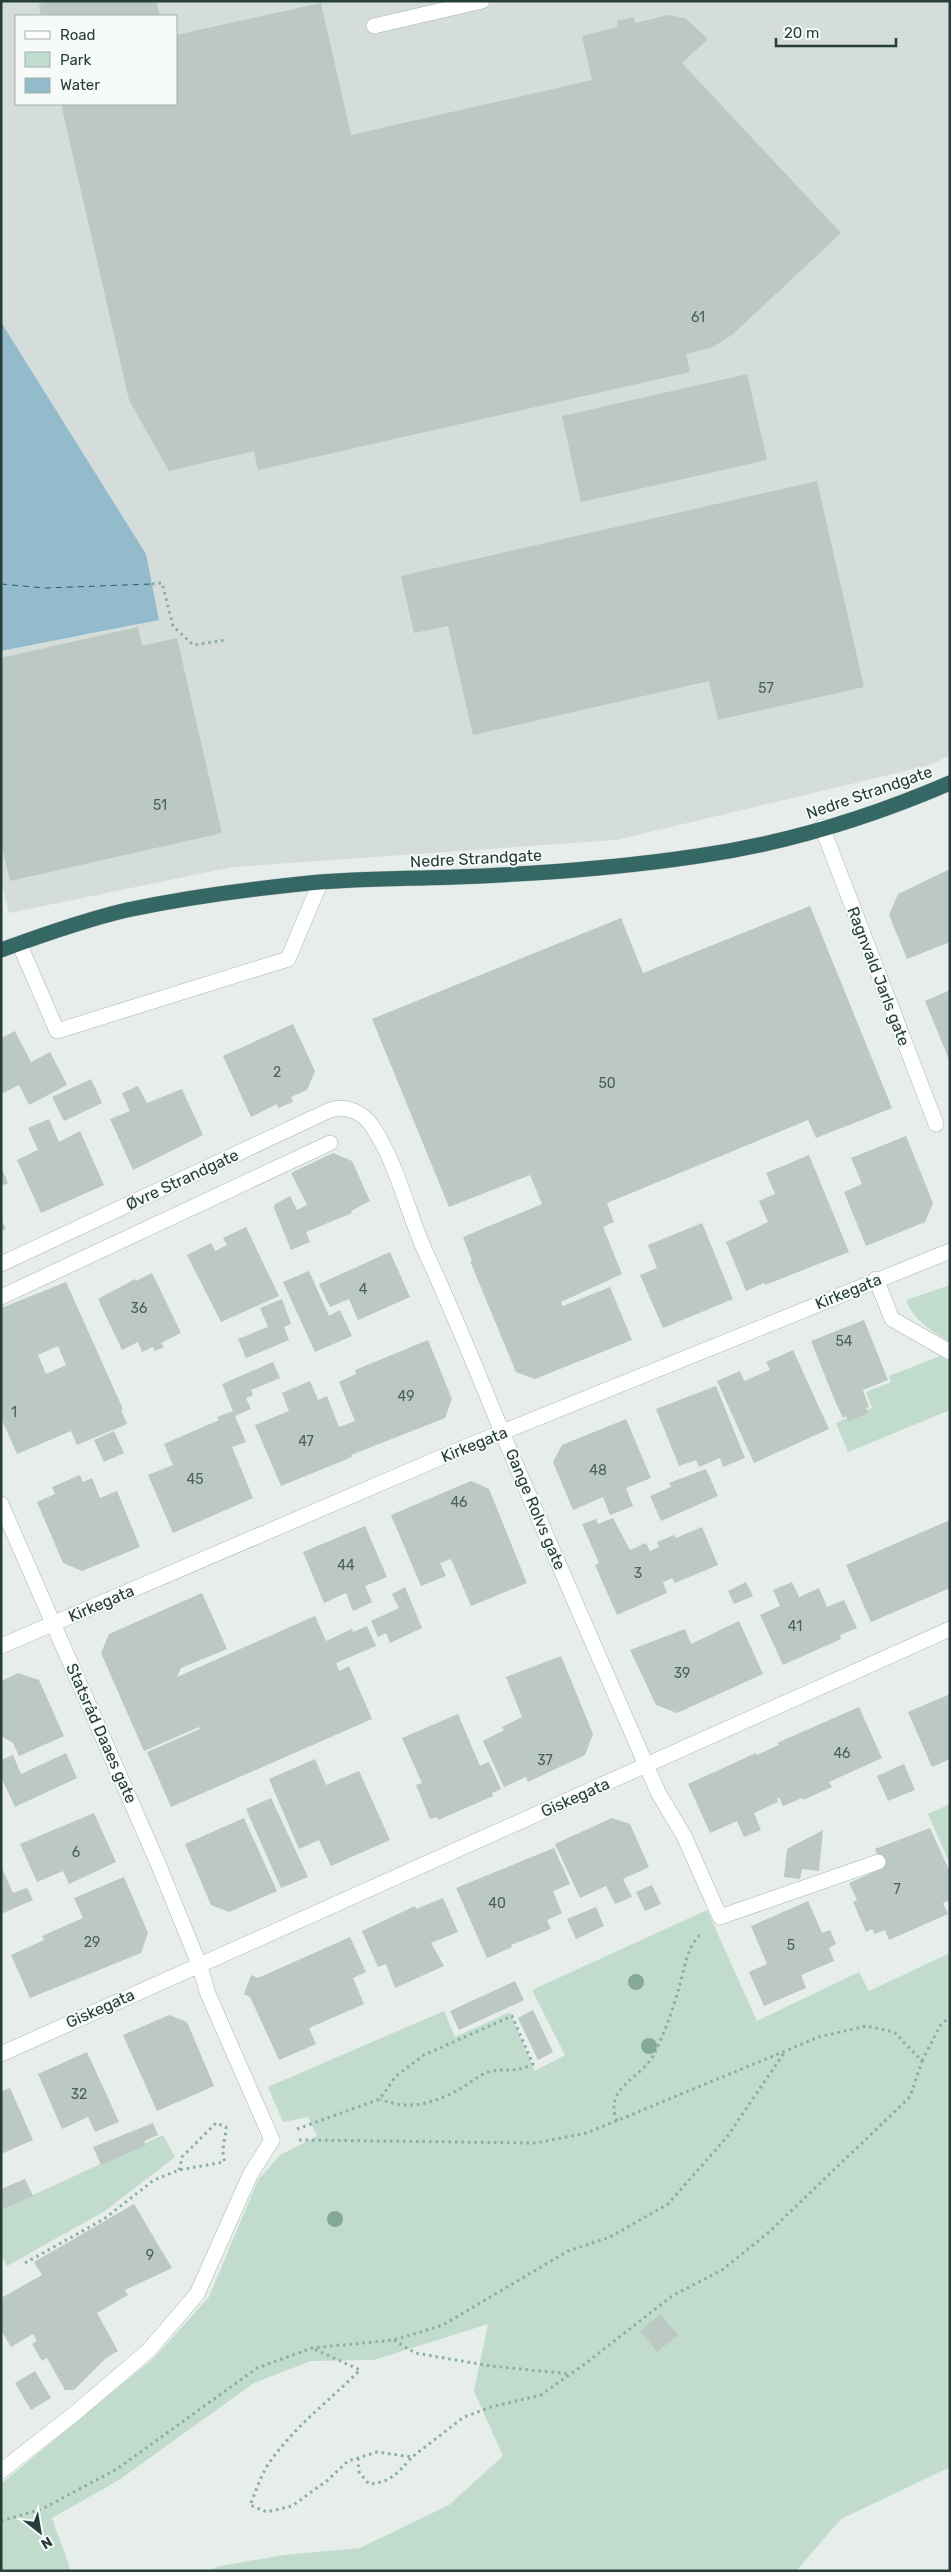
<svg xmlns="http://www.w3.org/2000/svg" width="951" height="2572" font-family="Rubik,sans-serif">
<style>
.built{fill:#d4ddda;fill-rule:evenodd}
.green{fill:#c1dccc}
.water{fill:#94bbcc}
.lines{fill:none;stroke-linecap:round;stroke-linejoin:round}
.ferry{stroke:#255b74;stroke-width:1;stroke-dasharray:6 5;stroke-linecap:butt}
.building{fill:#bbc8c4;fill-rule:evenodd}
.lane-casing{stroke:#a9b5b3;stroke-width:16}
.street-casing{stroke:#a9b5b3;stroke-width:16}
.highway-casing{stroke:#c2c9c8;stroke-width:16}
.path{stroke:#89aea8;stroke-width:3;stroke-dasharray:2.5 4;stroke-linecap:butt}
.lane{stroke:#fff;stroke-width:15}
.street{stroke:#fff;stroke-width:15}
.highway{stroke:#356765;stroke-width:15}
.tree{fill:#84a998}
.labels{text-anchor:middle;stroke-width:4;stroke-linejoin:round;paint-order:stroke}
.number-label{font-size:14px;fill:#4b605d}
.street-label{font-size:16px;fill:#263e3b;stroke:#f6faf9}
</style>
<rect width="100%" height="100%" fill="#e6edeb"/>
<path class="built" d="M 1,1 L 950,1 L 950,755 L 930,765 L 616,840 L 233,867 L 9,913 L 1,881 L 1,651 L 135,625 L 146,554 L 1,322 ZM 16,16 L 176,16 L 176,104 L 16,104 Z"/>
<path class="green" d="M 950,1285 L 950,1342 C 932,1331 913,1320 906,1300 Z
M 940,1356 L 950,1362 L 950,1410 L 848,1452 L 836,1423 L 872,1408 L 866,1392 L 891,1382 L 889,1376 Z
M 950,1804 L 950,1864 L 928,1814 Z
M 707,1910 L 757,2021 L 859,1972 L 869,1991 L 950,1953 L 950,2467 L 841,2519 L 796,2571 L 208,2571 L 220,2566 L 284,2555 L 360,2548 L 449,2505 L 503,2456 L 474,2391 L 488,2324 L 374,2360 L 311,2361 L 254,2383 L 119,2480 L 52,2518 L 71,2571 L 1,2571 L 1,2484 L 155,2357 L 209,2297 L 258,2180 L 280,2155 L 317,2136 L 308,2117 L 283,2122 L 268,2087 L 444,2011 L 455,2037 L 510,2012 L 535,2071 L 565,2055 L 532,1990 Z
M 163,2135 L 175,2157 L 105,2211 L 7,2266 L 1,2254 L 1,2210 Z"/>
<path class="water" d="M 1,322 L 146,554 L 159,620 L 1,651 Z"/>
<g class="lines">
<path class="ferry" d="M 1,584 L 45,588 L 152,584"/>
</g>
<path class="building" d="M 52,1 L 156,1 L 160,16 L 41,16 L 39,4 Z
M 321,3 L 351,135 L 592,80 L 582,36 L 618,27 L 617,21 L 634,17 L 635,23 L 669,15 L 685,18 L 708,39 L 682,63 L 841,233 L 732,335 L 711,348 L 686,354 L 690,372 L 258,470 L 254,451 L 169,471 L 129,400 L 61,104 L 176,104 L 176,35 Z
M 747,374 L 767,460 L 581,502 L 562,416 Z
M 817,481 L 864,687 L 718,720 L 709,681 L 473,735 L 448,626 L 414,633 L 401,576 Z
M 138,627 L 142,646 L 177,638 L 222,833 L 10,881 L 1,843 L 1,658 Z
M 950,869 L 950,942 L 907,959 L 889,915 L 898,894 Z
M 810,906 L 892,1108 L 816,1138 L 808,1120 L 607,1203 L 614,1222 L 603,1227 L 622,1274 L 561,1302 L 563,1306 L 610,1287 L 632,1340 L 535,1379 L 516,1372 L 470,1261 L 472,1261 L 463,1237 L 542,1204 L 530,1175 L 449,1207 L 372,1019 L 621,918 L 643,973 Z
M 950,990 L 950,1062 L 925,1001 Z
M 293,1024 L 315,1071 L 307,1090 L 291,1097 L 293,1102 L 278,1108 L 277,1104 L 251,1117 L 223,1056 Z
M 15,1031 L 31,1062 L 50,1052 L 67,1085 L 29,1105 L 19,1085 L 1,1094 L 1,1038 Z
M 91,1079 L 102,1103 L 64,1121 L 52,1097 Z
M 138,1086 L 147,1103 L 182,1089 L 203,1135 L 133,1170 L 110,1119 L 130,1111 L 122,1093 Z
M 49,1119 L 59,1142 L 80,1131 L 104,1185 L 41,1213 L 17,1160 L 38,1150 L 28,1128 Z
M 906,1136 L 933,1203 L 925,1222 L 866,1246 L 844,1192 L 862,1184 L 851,1158 Z
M 333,1153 L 352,1161 L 370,1201 L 351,1211 L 352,1213 L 306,1232 L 310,1242 L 291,1250 L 274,1208 L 275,1204 L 290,1196 L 297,1210 L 307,1205 L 291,1173 Z
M 809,1155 L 849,1252 L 765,1285 L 764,1283 L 746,1291 L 726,1242 L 768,1222 L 759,1201 L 775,1194 L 766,1173 Z
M 1,1167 L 8,1183 L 1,1186 Z
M 1,1219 L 6,1229 L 1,1231 Z
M 702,1223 L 733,1299 L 663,1328 L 640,1275 L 657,1268 L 648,1245 Z
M 246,1227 L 279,1296 L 221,1322 L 187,1255 L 211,1243 L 215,1251 L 227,1245 L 223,1238 Z
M 390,1252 L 410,1297 L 358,1320 L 349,1299 L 330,1307 L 319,1284 Z
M 309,1271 L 329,1316 L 340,1310 L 352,1336 L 315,1352 L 283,1282 Z
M 152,1273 L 181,1333 L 161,1343 L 164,1347 L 155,1351 L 153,1347 L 142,1352 L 138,1342 L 122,1350 L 98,1299 L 135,1279 L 136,1281 Z
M 66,1282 L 123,1409 L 121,1410 L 127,1424 L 77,1445 L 71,1431 L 17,1454 L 1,1418 L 1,1308 ZM 58,1346 L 66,1365 L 46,1374 L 38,1355 Z
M 282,1299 L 291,1324 L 284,1327 L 289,1340 L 246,1358 L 238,1339 L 268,1327 L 260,1308 Z
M 864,1320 L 888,1380 L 863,1390 L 869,1407 L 866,1408 L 868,1413 L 848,1421 L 846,1416 L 843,1418 L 835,1401 L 811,1341 Z
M 428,1340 L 452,1399 L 445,1418 L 351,1455 L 352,1457 L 281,1486 L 255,1425 L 289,1411 L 282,1393 L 310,1381 L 318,1400 L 327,1396 L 339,1427 L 355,1421 L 339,1382 L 356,1374 L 355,1370 Z
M 793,1350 L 829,1429 L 754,1463 L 717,1381 L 740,1371 L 744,1381 L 770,1370 L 766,1362 Z
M 273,1362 L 280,1378 L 251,1390 L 253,1395 L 246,1398 L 251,1409 L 235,1416 L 246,1442 L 232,1447 L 253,1498 L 173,1533 L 148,1475 L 173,1465 L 164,1444 L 219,1420 L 217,1417 L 233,1411 L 222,1384 Z
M 716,1386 L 745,1458 L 723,1467 L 720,1458 L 699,1467 L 696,1460 L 679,1466 L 656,1409 Z
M 626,1419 L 651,1478 L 626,1488 L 633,1506 L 610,1515 L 603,1497 L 573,1510 L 553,1462 L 562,1445 Z
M 114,1431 L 124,1453 L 104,1462 L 94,1440 Z
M 706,1469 L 718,1496 L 661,1521 L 650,1496 L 671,1487 L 669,1483 Z
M 80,1475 L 83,1482 L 92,1478 L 100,1498 L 117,1491 L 140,1547 L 82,1571 L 63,1563 L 37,1502 L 55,1494 L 52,1487 Z
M 471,1481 L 489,1489 L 527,1583 L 471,1606 L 451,1559 L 440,1563 L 446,1576 L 421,1586 L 391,1515 Z
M 613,1518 L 630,1550 L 646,1543 L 650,1551 L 659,1547 L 657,1542 L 674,1535 L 676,1538 L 702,1527 L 718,1565 L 675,1583 L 672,1578 L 663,1582 L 667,1593 L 617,1615 L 595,1565 L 599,1563 L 582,1524 L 596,1519 L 598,1524 Z
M 950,1520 L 950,1588 L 871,1622 L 846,1565 Z
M 365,1526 L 387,1577 L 365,1586 L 372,1602 L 353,1611 L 346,1593 L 324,1603 L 303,1552 Z
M 746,1582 L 753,1596 L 734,1604 L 728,1591 Z
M 792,1582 L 799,1597 L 819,1588 L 827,1607 L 844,1600 L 857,1628 L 840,1635 L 841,1639 L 783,1665 L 760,1615 L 780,1606 L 773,1590 Z
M 405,1587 L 422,1628 L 390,1643 L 386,1633 L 378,1637 L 371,1621 L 399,1608 L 392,1594 Z
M 202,1593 L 227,1649 L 181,1668 L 177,1677 L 315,1616 L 326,1641 L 352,1629 L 353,1632 L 367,1626 L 376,1646 L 336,1663 L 339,1671 L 349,1666 L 372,1719 L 171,1807 L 147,1752 L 200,1729 L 199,1727 L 144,1751 L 101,1653 L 109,1634 Z
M 739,1621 L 763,1674 L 677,1713 L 656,1705 L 630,1650 L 685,1629 L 691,1644 Z
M 561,1656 L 593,1734 L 585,1755 L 528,1782 L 526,1777 L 504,1787 L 483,1741 L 504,1730 L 502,1727 L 522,1717 L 506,1677 Z
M 18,1673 L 39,1680 L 64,1736 L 19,1756 L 13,1743 L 1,1736 L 1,1681 Z
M 950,1694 L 950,1759 L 932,1767 L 908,1712 Z
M 859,1707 L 882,1758 L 829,1782 L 832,1787 L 803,1800 L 802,1798 L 783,1806 L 779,1797 L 777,1799 L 778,1802 L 754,1813 L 761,1830 L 744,1837 L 737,1821 L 710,1833 L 688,1784 L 756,1753 L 757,1755 L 779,1745 L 777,1743 Z
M 458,1714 L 480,1766 L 489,1762 L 501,1789 L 492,1793 L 493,1796 L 438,1820 L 437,1817 L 430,1819 L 416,1785 L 422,1783 L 402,1738 Z
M 66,1753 L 77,1778 L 15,1807 L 1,1777 L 1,1760 L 13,1755 L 21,1774 Z
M 315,1759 L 326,1785 L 359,1771 L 390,1840 L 331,1866 L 319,1840 L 299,1849 L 269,1779 Z
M 904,1764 L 915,1790 L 888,1801 L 877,1776 Z
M 271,1798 L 308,1877 L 281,1888 L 246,1809 Z
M 94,1813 L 116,1862 L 69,1884 L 63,1871 L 37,1882 L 20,1844 Z
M 244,1818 L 277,1891 L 229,1912 L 211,1905 L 185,1844 Z
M 612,1818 L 630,1824 L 649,1867 L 623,1879 L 632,1897 L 615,1904 L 606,1886 L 580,1898 L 555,1844 Z
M 930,1828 L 950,1872 L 950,1900 L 943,1903 L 948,1914 L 889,1940 L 885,1930 L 875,1934 L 872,1929 L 866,1932 L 853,1902 L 857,1900 L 849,1883 L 883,1868 L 875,1849 Z
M 823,1830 L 819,1871 L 802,1869 L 800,1879 L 784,1877 L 787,1849 Z
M 554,1848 L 570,1884 L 553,1891 L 562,1913 L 547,1920 L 551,1929 L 511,1945 L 512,1947 L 487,1958 L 456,1888 Z
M 1,1866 L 13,1893 L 27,1888 L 33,1900 L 1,1914 Z
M 124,1877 L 148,1933 L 141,1953 L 30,1998 L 11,1955 L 44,1940 L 42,1936 L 83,1918 L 74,1898 Z
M 652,1885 L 661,1904 L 645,1911 L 636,1892 Z
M 443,1898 L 458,1932 L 431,1943 L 444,1966 L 395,1988 L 386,1964 L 378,1967 L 362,1931 L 415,1906 L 416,1909 Z
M 808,1901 L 822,1933 L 830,1930 L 836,1944 L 829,1948 L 834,1961 L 801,1975 L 806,1988 L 764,2006 L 749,1972 L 767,1964 L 751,1926 Z
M 596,1907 L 604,1926 L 576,1939 L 567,1919 Z
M 350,1937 L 366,1972 L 353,1978 L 364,2004 L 309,2028 L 316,2044 L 279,2060 L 250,1997 L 244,1994 L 251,1975 L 258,1978 Z
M 515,1981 L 524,2000 L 459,2030 L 450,2011 Z
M 533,2010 L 553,2052 L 538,2060 L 518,2018 Z
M 169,2015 L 187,2022 L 214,2086 L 157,2111 L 123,2035 Z
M 87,2052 L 119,2122 L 95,2132 L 88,2117 L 62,2129 L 38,2074 Z
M 10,2088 L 33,2140 L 1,2154 L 1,2091 Z
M 153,2123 L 158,2135 L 144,2141 L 146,2145 L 101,2165 L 93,2147 Z
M 25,2179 L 33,2196 L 1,2210 L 1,2189 Z
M 134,2204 L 172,2268 L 125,2290 L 128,2295 L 97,2313 L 118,2351 L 106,2358 L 74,2390 L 65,2390 L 47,2358 L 42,2361 L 32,2344 L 37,2341 L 33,2334 L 11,2347 L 1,2330 L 1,2298 L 42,2275 L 34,2262 Z
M 660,2314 L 678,2335 L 657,2352 L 640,2331 Z
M 35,2371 L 51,2398 L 31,2410 L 15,2383 Z"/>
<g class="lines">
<defs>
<path id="lane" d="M 374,26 L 482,1
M 19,943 L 57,1031 L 288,959 L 320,883
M 876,1279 L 892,1319 L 950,1352
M 1,1297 L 330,1143
M 646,1765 L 659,1794 L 684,1836 L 720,1917 L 878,1862
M 1,2471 L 74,2414 L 148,2351 L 197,2294 L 250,2175 L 272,2140"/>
<path id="street" d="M 822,827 L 936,1124
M 1,1264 L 330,1110 C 346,1105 363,1112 372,1126 C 397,1163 407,1211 425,1251 C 453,1311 477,1371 502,1432 C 549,1544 598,1654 646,1765
M 1,1504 L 159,1866 L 199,1964 L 208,1994 L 272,2140
M 1,1646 L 456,1451 L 950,1251
M 1,2054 L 950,1629"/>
<path id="highway" d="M 1,950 C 42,935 84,920 127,910 C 184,898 242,890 300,884 C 351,878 404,879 455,877 C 536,874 618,868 698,856 C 783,844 871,817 950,783"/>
</defs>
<use href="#lane" class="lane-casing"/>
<use href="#street" class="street-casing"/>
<use href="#highway" class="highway-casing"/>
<path class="path" d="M 152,584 L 162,583 L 173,626 L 193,645 L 226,640
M 922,2061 L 941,2024 L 950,2017
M 617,2121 C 603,2088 640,2079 653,2056 C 663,2037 672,2012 678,1991 C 684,1973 686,1947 700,1935
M 297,2129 L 380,2099 L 396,2076 L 424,2055 L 512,2016 L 533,2064 C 514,2074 507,2067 488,2072 C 480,2075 472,2081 465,2086 C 438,2102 410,2112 380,2099
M 299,2140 L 536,2143 L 587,2133 L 819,2037 L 866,2026 L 894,2032 L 922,2061 L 910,2097 L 769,2232 L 722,2270 L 672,2296 L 586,2363 L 541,2395 L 491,2407 L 464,2417 L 412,2457 L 377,2452 L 348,2461 L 328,2480 L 292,2506 L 267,2512 L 250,2505 C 256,2491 261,2475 269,2463 C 294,2427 329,2401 360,2370 L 312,2348
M 179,2170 L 182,2157 L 216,2123 L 226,2127 C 226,2139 220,2150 225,2162
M 25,2263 L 104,2219 L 154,2180 L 179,2170 L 224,2162
M 394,2340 L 415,2353 L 491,2366 L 570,2374
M 358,2458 L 359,2472 L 369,2484 C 391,2482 397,2474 411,2458
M 1,2521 L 42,2509 L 117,2469 L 257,2368 L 312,2348 L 394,2340 L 443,2325 L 568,2251 L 610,2237 L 668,2204 L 727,2137 L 784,2053"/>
<use href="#lane" class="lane"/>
<use href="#street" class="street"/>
<use href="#highway" class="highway"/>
</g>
<g class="tree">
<circle cx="636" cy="1982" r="8"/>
<circle cx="649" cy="2046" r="8"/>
<circle cx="335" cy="2219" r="8"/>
</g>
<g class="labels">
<g class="number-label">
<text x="698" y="322">61</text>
<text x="766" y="693">57</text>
<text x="160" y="810">51</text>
<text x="277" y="1077">2</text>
<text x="607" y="1088">50</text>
<text x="363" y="1294">4</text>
<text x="139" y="1313">36</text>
<text x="844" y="1346">54</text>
<text x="406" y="1401">49</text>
<text x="14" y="1417">1</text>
<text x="306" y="1446">47</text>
<text x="598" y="1475">48</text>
<text x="195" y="1484">45</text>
<text x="459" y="1507">46</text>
<text x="346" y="1570">44</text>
<text x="638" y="1578">3</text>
<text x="795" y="1631">41</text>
<text x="682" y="1678">39</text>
<text x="842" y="1758">46</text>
<text x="545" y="1765">37</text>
<text x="76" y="1857">6</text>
<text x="897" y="1894">7</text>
<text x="497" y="1908">40</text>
<text x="92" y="1947">29</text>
<text x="791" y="1950">5</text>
<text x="79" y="2099">32</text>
<text x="150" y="2260">9</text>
</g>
<g class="street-label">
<text transform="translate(869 792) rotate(-19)" y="6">Nedre Strandgate</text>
<text transform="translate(476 858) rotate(-3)" y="6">Nedre Strandgate</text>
<text transform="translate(879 976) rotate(69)" y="6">Ragnvald Jarls gate</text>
<text transform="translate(182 1179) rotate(-25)" y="6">Øvre Strandgate</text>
<text transform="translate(848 1291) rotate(-22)" y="6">Kirkegata</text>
<text transform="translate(474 1444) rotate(-22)" y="6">Kirkegata</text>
<text transform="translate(536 1509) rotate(67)" y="6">Gange Rolvs gate</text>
<text transform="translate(101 1603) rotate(-23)" y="6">Kirkegata</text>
<text transform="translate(102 1733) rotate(66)" y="6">Statsråd Daaes gate</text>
<text transform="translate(575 1797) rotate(-24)" y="6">Giskegata</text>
<text transform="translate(100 2008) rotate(-24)" y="6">Giskegata</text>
</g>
</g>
<rect width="951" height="2572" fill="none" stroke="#263e3b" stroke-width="5"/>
<rect x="15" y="15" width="162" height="90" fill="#f6faf9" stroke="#a3afad"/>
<rect x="25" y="31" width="25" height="8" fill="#ffffff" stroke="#a3afad"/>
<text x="60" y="40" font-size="15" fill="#263e3b">Road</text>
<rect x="25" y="52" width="25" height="15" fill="#c1dccc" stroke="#a3afad"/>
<text x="60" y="65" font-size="15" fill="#263e3b">Park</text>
<rect x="25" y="78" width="25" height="15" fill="#94bbcc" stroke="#a3afad"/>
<text x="60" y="90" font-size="15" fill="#263e3b">Water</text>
<g transform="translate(40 2532) rotate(149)" stroke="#f6faf9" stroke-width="4" paint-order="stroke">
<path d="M0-4L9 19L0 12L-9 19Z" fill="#263e3b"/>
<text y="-8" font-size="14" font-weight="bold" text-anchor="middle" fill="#263e3b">N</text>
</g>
<path d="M776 38v8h120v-8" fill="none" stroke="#263e3b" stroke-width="2.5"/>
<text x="784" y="38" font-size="15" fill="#263e3b" stroke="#f6faf9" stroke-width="4" paint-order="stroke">20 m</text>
</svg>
